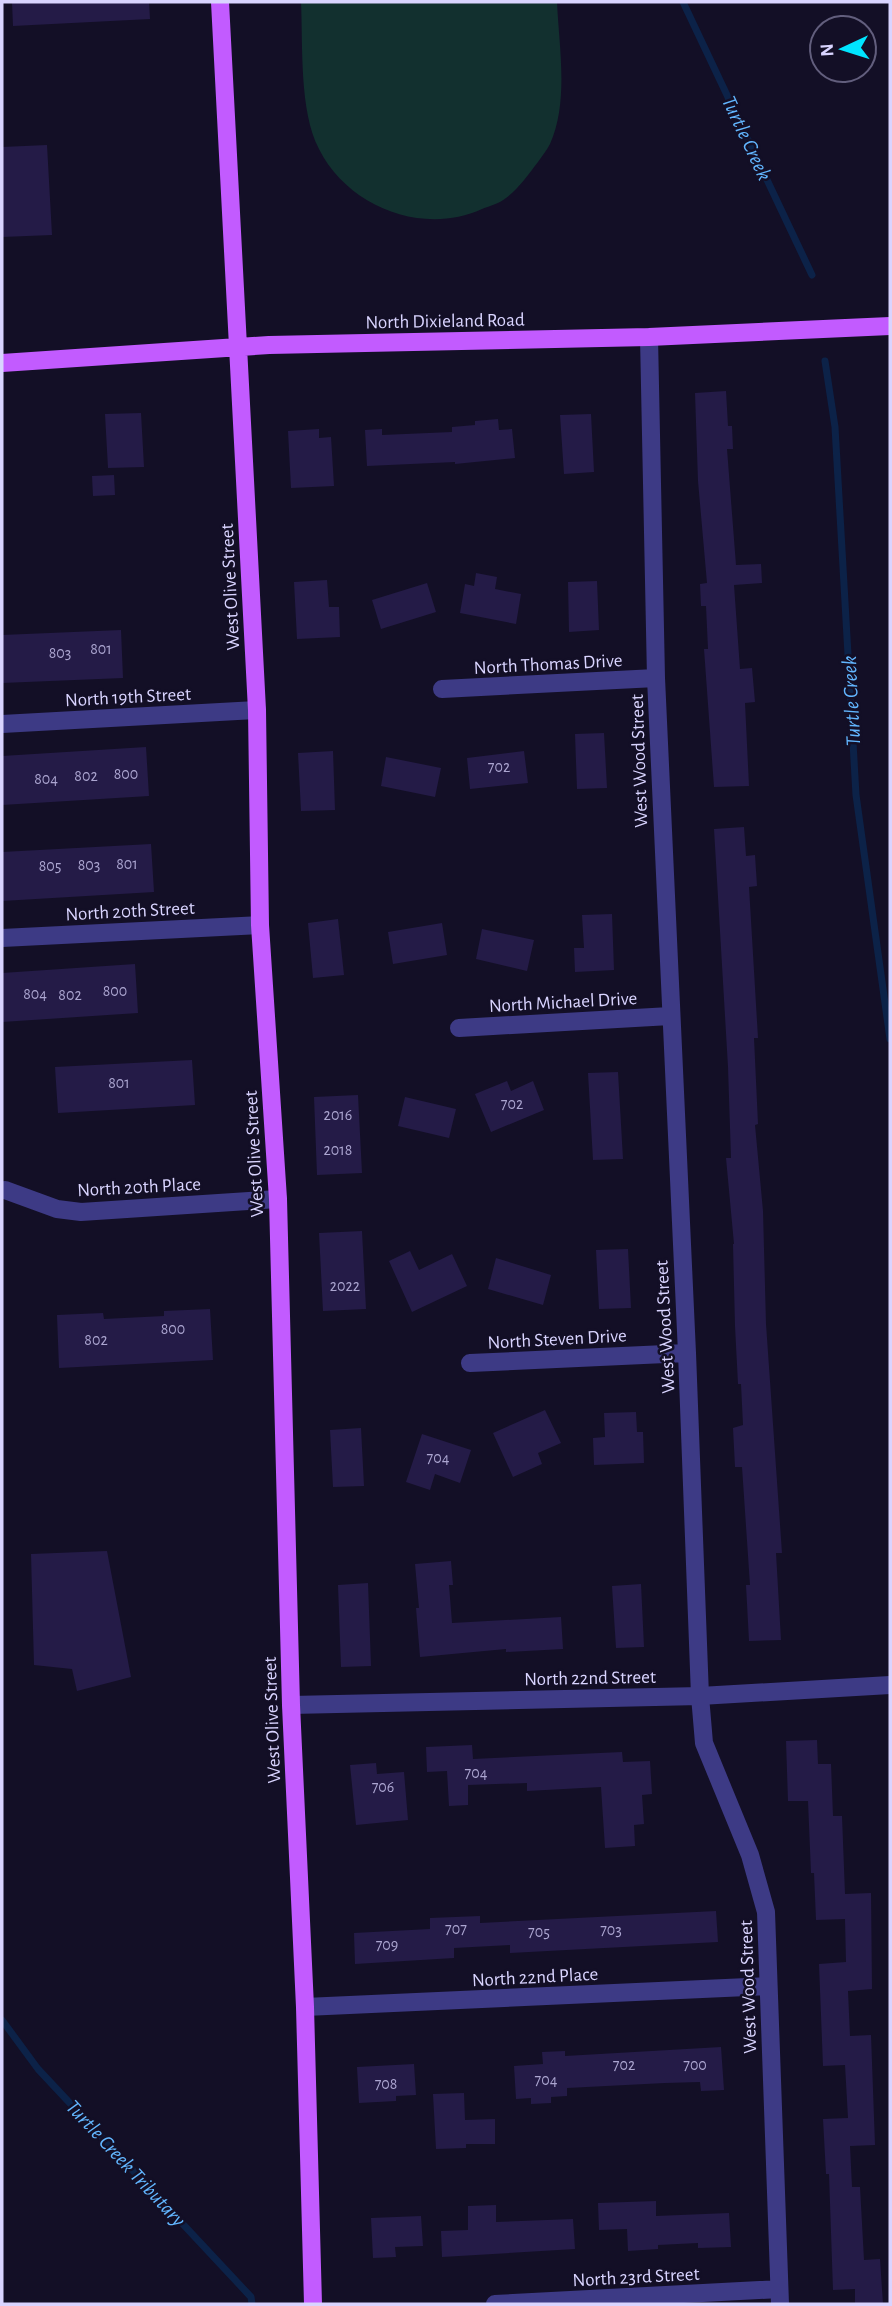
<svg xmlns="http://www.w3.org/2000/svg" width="892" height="2306" font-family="'Alegreya Sans',sans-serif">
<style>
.green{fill:#12302f}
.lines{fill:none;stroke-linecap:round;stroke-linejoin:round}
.stream{stroke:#0c2248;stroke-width:7}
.building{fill:#241b47}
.minor{stroke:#3d3a85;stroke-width:18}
.major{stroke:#c25bff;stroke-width:18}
.labels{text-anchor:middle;stroke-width:5;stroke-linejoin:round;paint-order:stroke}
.number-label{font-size:16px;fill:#aca6d1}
.street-label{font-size:19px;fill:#d9d4ff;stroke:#130f26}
.water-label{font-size:21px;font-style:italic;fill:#62b6ff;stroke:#130f26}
</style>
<rect width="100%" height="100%" fill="#130f26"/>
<path class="green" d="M 301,2 L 557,2 C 559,47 569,102 550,144 C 547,150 542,156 538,162 C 528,175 519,188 506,198 C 500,203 490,206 482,209 C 423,236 348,207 319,149 C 299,111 303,45 301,2 Z"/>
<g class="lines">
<path class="stream" d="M 683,2 L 812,275
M 825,361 L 835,427 L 856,795 L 890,1039
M 2,2020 L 38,2069 L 251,2297 L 252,2304"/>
</g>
<path class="building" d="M 12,2 L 149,2 L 150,19 L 13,26 Z
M 47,145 L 52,235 L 2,237 L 2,147 Z
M 726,391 L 728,426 L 732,426 L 733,449 L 727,449 L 736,565 L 761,564 L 762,583 L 734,585 L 740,669 L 752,668 L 755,702 L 745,703 L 749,786 L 714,787 L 704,649 L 708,649 L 706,606 L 701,606 L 700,584 L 707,583 L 698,481 L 695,393 Z
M 141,413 L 144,467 L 108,468 L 105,414 Z
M 591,414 L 594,472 L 564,474 L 560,415 Z
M 498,419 L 499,430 L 512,429 L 515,458 L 455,464 L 455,462 L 367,466 L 365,430 L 382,429 L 382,435 L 452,432 L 452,427 L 475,425 L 475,421 Z
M 319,429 L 319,438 L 331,437 L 334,486 L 291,488 L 288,431 Z
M 114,475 L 115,495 L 93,496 L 92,476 Z
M 476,573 L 497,577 L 495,589 L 521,594 L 516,624 L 460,613 L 465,584 L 474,586 Z
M 327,580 L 329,607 L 339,607 L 340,637 L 297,639 L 294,582 Z
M 597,581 L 599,630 L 569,632 L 568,582 Z
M 427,583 L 436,612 L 381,629 L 372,600 Z
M 121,630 L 123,678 L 2,683 L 2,635 Z
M 604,733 L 607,788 L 577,789 L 575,734 Z
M 146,747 L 149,796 L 2,805 L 2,756 Z
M 333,751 L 335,810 L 301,811 L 298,753 Z
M 524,751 L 528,783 L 470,789 L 467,758 Z
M 386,757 L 441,768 L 435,797 L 381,786 Z
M 744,827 L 746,856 L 755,855 L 757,886 L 749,887 L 758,1038 L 754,1038 L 758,1124 L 755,1125 L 763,1211 L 766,1324 L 782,1553 L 776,1553 L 781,1640 L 749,1641 L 746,1585 L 750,1585 L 742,1467 L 735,1467 L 733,1428 L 743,1425 L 741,1384 L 738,1384 L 735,1326 L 733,1244 L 734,1244 L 726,1158 L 731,1158 L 728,1067 L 714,829 Z
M 151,844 L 154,892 L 2,901 L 2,852 Z
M 612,914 L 614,970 L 575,972 L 574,948 L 584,948 L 582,915 Z
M 338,919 L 344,975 L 313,978 L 308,923 Z
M 442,923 L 447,955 L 393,964 L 388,932 Z
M 482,929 L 534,940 L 527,971 L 476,959 Z
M 135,964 L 138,1013 L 2,1022 L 2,973 Z
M 192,1060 L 195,1105 L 58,1113 L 55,1067 Z
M 618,1072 L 623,1159 L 593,1160 L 588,1073 Z
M 507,1081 L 511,1091 L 533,1081 L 544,1110 L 491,1132 L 475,1094 Z
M 358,1095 L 362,1173 L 317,1175 L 314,1097 Z
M 405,1097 L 456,1109 L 449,1138 L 398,1126 Z
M 362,1231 L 366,1309 L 323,1311 L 319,1233 Z
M 628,1249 L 631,1308 L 599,1309 L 596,1250 Z
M 410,1251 L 419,1270 L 452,1254 L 467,1286 L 412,1312 L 389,1261 Z
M 496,1258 L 551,1275 L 543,1305 L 488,1289 Z
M 210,1309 L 213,1360 L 59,1368 L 57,1315 L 103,1313 L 104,1319 L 164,1316 L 164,1311 Z
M 545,1410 L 561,1443 L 538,1453 L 542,1464 L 513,1477 L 493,1433 Z
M 636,1412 L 637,1432 L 643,1432 L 644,1463 L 594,1465 L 593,1438 L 605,1437 L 604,1413 Z
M 361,1428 L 364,1486 L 333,1487 L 330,1430 Z
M 422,1434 L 471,1450 L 460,1483 L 435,1474 L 430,1490 L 406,1482 Z
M 107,1551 L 131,1677 L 77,1691 L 72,1669 L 34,1665 L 31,1554 Z
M 451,1561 L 453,1585 L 449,1585 L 452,1623 L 561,1617 L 563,1649 L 506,1652 L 506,1649 L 420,1657 L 416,1608 L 419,1608 L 415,1564 Z
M 368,1583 L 371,1666 L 341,1667 L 338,1585 Z
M 641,1584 L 644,1647 L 616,1648 L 612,1586 Z
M 817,1740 L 818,1764 L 831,1764 L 833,1816 L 842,1816 L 845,1894 L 871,1893 L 872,1989 L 848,1991 L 850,2036 L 871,2035 L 875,2145 L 850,2146 L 852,2187 L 860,2187 L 864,2260 L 880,2259 L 883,2304 L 855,2304 L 855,2289 L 833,2290 L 829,2174 L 826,2174 L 823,2119 L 848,2118 L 845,2065 L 823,2066 L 819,1964 L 846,1962 L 845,1919 L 816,1920 L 814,1873 L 811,1873 L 808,1801 L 788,1801 L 786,1741 Z
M 472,1745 L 473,1759 L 622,1752 L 623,1762 L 650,1761 L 652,1794 L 642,1795 L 644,1824 L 634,1825 L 635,1846 L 605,1848 L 601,1787 L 527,1791 L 527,1783 L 468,1785 L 468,1805 L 449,1806 L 447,1771 L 427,1772 L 426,1747 Z
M 376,1763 L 377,1774 L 404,1772 L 408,1820 L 356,1825 L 350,1765 Z
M 716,1911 L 718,1942 L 510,1953 L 510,1945 L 454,1948 L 454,1958 L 355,1964 L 354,1933 L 430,1929 L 430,1918 L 480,1916 L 480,1923 Z
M 721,2047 L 724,2090 L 701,2091 L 700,2082 L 665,2083 L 567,2088 L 567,2096 L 551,2097 L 551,2103 L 531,2104 L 531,2098 L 516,2099 L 514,2066 L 543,2064 L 542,2052 L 565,2051 L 565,2056 Z
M 414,2064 L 416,2095 L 396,2096 L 396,2101 L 359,2103 L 357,2067 Z
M 464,2093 L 465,2120 L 495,2119 L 495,2144 L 466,2144 L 466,2148 L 436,2149 L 433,2094 Z
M 656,2201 L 656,2216 L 729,2213 L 731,2247 L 698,2248 L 698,2243 L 658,2245 L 658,2249 L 628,2251 L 627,2229 L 599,2230 L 598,2203 Z
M 496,2205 L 496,2222 L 573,2219 L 575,2249 L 442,2257 L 441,2231 L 468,2230 L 468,2206 Z
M 421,2216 L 423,2246 L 395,2247 L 396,2257 L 373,2258 L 371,2218 Z"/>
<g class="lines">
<path class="minor" d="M 649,337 L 656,678 L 687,1353 L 700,1696 L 704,1743 L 750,1855 L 766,1912 L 780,2304
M 442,689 L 656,678
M 2,724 L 257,710
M 2,938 L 260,925
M 459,1028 L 670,1016
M 5,1190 L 57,1209 L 81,1212 L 278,1199
M 470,1363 L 687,1353
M 291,1705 L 700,1696 L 890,1685
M 305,2007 L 768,1986
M 495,2304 L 779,2289"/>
<path class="major" d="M 220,2 L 257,710 L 260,925 L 278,1199 L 291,1705 L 305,2007 L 313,2304
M 2,363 L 269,345 L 649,337 L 890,326"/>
</g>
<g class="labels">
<g class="number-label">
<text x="101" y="654">801</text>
<text x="60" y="658">803</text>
<text x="499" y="772">702</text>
<text x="126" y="779">800</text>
<text x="86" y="781">802</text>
<text x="46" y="784">804</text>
<text x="127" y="869">801</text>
<text x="89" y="870">803</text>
<text x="50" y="871">805</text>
<text x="115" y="996">800</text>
<text x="35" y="999">804</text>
<text x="70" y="1000">802</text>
<text x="119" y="1088">801</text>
<text x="512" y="1109">702</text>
<text x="338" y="1120">2016</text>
<text x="338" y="1155">2018</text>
<text x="345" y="1291">2022</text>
<text x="173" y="1334">800</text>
<text x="96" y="1345">802</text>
<text x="438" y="1463">704</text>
<text x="476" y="1778">704</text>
<text x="383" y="1792">706</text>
<text x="456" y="1934">707</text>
<text x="611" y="1935">703</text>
<text x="539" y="1937">705</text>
<text x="387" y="1950">709</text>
<text x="624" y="2070">702</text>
<text x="695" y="2070">700</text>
<text x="546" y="2085">704</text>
<text x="386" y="2089">708</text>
</g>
<g class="street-label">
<text transform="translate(445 320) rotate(-1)" y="7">North Dixieland Road</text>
<text transform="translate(229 587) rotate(-93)" y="7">West Olive Street</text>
<text transform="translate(548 663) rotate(-3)" y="7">North Thomas Drive</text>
<text transform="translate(128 696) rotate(-3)" y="7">North 19th Street</text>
<text transform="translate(638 761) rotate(-92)" y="7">West Wood Street</text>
<text transform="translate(130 910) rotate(-3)" y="7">North 20th Street</text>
<text transform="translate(563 1001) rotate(-3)" y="7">North Michael Drive</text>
<text transform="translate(253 1154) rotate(-93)" y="7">West Olive Street</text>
<text transform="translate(139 1186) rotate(-3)" y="7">North 20th Place</text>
<text transform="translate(664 1327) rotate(-93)" y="7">West Wood Street</text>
<text transform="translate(557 1338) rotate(-3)" y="7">North Steven Drive</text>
<text transform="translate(590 1677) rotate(-1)" y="7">North 22nd Street</text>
<text transform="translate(271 1720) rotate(-92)" y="7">West Olive Street</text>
<text transform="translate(535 1976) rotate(-3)" y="7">North 22nd Place</text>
<text transform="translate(747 1987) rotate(-92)" y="7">West Wood Street</text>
<text transform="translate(636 2276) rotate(-3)" y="7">North 23rd Street</text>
</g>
<g class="water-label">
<text transform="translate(747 138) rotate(65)" y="7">Turtle Creek</text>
<text transform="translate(851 701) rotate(-93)" y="7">Turtle Creek</text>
<text transform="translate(126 2163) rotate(47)" y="7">Turtle Creek Tributary</text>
</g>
</g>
<rect width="892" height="2306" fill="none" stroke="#d9d4ff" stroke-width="7"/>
<g transform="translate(843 49) rotate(266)"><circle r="33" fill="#130f26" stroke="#625e7d" stroke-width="2"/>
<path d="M0-5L12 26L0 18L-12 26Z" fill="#00e5ff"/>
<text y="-10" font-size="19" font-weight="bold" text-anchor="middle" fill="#d9d4ff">N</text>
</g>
</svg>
